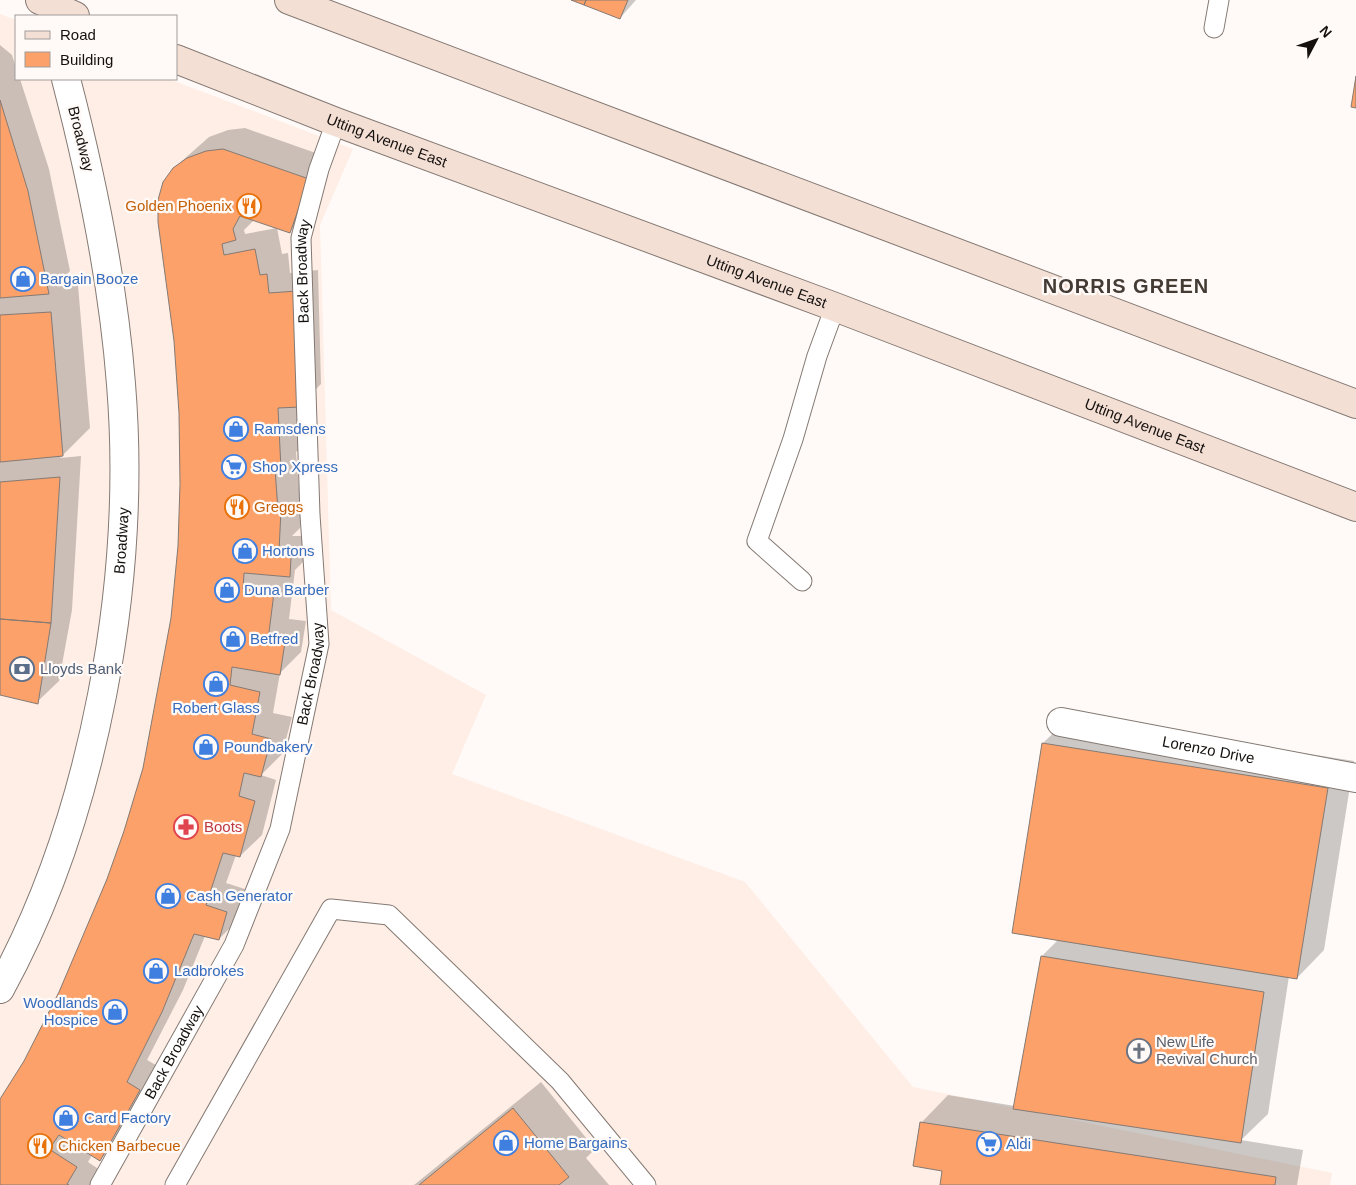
<svg xmlns="http://www.w3.org/2000/svg" width="1356" height="1185" font-family="Arial,sans-serif">
<style>
.built{fill:#feeee5}
.shadow{fill:#0003}
.building{fill:#fba169;stroke:#857a74}
.lines{fill:none;stroke-linecap:round;stroke-linejoin:round}
.lane-casing{stroke:#847973;stroke-width:21}
.street-casing{stroke:#847973;stroke-width:30}
.secondary-casing{stroke:#847973;stroke-width:30}
.lane{stroke:#fff;stroke-width:19}
.street{stroke:#fff;stroke-width:28}
.secondary{stroke:#f4dfd5;stroke-width:28}
.labels{text-anchor:middle;stroke-width:4.5;stroke-linejoin:round;paint-order:stroke}
.street-label{font-size:15px;fill:#14100e;stroke:#fffaf7}
.food-label{font-size:15px;fill:#c56008;stroke:#fffaf7;text-anchor:start}
.shop-label{font-size:15px;fill:#366cbe;stroke:#fffaf7;text-anchor:start}
.service-label{font-size:15px;fill:#4e5e75;stroke:#fffaf7;text-anchor:start}
.health-label{font-size:15px;fill:#be3a42;stroke:#fffaf7;text-anchor:start}
.worship-label{font-size:15px;fill:#5b616d;stroke:#fffaf7;text-anchor:start}
.district-label{font-size:20px;font-weight:bold;letter-spacing:1px;fill:#443b35;stroke:#fffaf7}
</style>
<rect width="100%" height="100%" fill="#fffaf7"/>
<path class="built" d="M 0,14 L 16,20 L 16,79 L 169,79 L 353,149 L 320,225 L 331,610 L 486,695 L 452,774 L 745,882 L 913,1087 L 1332,1173 L 1330,1185 L 0,1185 Z"/>
<path class="shadow" d="M 575,0 L 636,0 L 620,18 Z
M 0,45 L 12,55 L 16,68 L 16,79 L 20,79 L 49,169 L 70,271 L 55,286 L 78,285 L 90,428 L 60,458 L 81,456 L 72,610 L 59,681 L 37,702 L 0,694 Z
M 245,128 L 330,158 L 311,210 L 290,231 L 254,220 L 244,230 L 245,234 L 277,228 L 282,254 L 288,253 L 290,273 L 318,270 L 321,384 L 300,405 L 302,446 L 296,452 L 299,489 L 302,489 L 300,528 L 292,536 L 312,536 L 311,554 L 295,570 L 289,619 L 306,621 L 301,652 L 280,673 L 273,713 L 292,717 L 282,754 L 261,775 L 276,780 L 262,835 L 240,856 L 236,855 L 226,883 L 248,890 L 240,918 L 219,939 L 205,936 L 183,990 L 147,1060 L 161,1068 L 121,1138 L 100,1160 L 92,1155 L 88,1162 L 103,1172 L 96,1185 L 0,1185 L 0,1101 L 25,1062 L 74,961 L 126,832 L 144,768 L 172,619 L 179,546 L 182,484 L 174,168 L 209,137 L 228,130 Z
M 1071,716 L 1354,761 L 1324,950 L 1297,978 L 1289,976 L 1268,1114 L 1241,1140 L 1303,1150 L 1297,1185 L 941,1185 L 944,1170 L 921,1123 L 948,1095 L 1015,1106 L 1042,956 L 1059,939 L 1043,743 Z
M 541,1082 L 595,1149 L 586,1158 L 609,1185 L 414,1185 Z"/>
<path class="building" d="M 571,0 L 586,0 L 584,5 Z
M 586,0 L 628,0 L 620,19 L 584,5 Z
M 1356,76 L 1356,108 L 1351,107 Z
M 0,100 L 28,191 L 49,294 L 0,298 Z
M 223,149 L 309,179 L 290,233 L 240,216 L 233,229 L 236,240 L 222,244 L 224,255 L 255,249 L 260,275 L 267,274 L 269,293 L 297,291 L 300,407 L 278,408 L 281,469 L 275,469 L 278,510 L 281,510 L 279,551 L 271,550 L 270,557 L 291,557 L 290,577 L 244,573 L 243,589 L 274,593 L 268,640 L 285,642 L 280,675 L 232,667 L 230,685 L 260,692 L 252,734 L 271,739 L 261,777 L 244,773 L 239,796 L 255,801 L 240,857 L 223,853 L 206,905 L 227,912 L 219,940 L 194,934 L 162,1012 L 127,1082 L 140,1090 L 100,1161 L 59,1135 L 49,1149 L 77,1167 L 67,1184 L 69,1185 L 0,1185 L 0,1099 L 24,1061 L 59,992 L 107,879 L 124,831 L 143,768 L 171,618 L 178,546 L 180,484 L 179,413 L 174,341 L 158,222 L 158,200 L 163,182 L 173,168 L 187,158 L 206,151 Z
M 51,312 L 63,456 L 0,462 L 0,315 Z
M 60,477 L 51,623 L 0,619 L 0,482 Z
M 0,619 L 51,623 L 38,704 L 0,695 Z
M 1042,743 L 1328,788 L 1297,979 L 1012,933 Z
M 1041,956 L 1264,992 L 1241,1143 L 1013,1109 Z
M 513,1108 L 569,1177 L 559,1185 L 419,1185 Z
M 920,1122 L 1276,1177 L 1275,1185 L 940,1185 L 942,1171 L 913,1166 Z"/>
<g class="lines">
<defs>
<g id="lane">
<path d="M 1214,28 L 1219,0"/>
<path d="M 802,581 L 757,541 L 793,439 L 817,356 L 835,307"/>
<path id="s1" d="M 100,1185 L 234,945 L 280,829 L 319,644 L 310,515 L 301,238 L 319,169 L 336,122"/>
<path d="M 175,1185 L 331,909 L 389,915 L 560,1081 L 646,1185"/>
</g>
<g id="street">
<path id="s2" d="M 1061,722 L 1356,778"/>
<path id="s3" d="M 0,989 C 95,816 137,579 121,384 C 113,280 92,179 66,79"/>
</g>
<g id="secondary">
<path d="M 40,0 L 75,16"/>
<path d="M 289,0 L 1356,404"/>
<path id="s4" d="M 176,59 L 336,122 L 835,307 L 1356,507"/>
</g>
</defs>
<use href="#lane" class="lane-casing"/>
<use href="#street" class="street-casing"/>
<use href="#secondary" class="secondary-casing"/>
<use href="#lane" class="lane"/>
<use href="#street" class="street"/>
<use href="#secondary" class="secondary"/>
</g>
<defs>
<symbol id="restaurant-ring" viewBox="-11 -11 22 22"><circle r="9.5" fill="#fffaf7" stroke="#e8710a" stroke-width="1.5"/><path d="M-5-6h1v4h1v-4h1v4h1v-4h1v5L-1.5 .5V6h-2V.5L-5-1ZM5-6V6H3V1.5H1.5Q1.5-4 5-6Z" fill="#e8710a"/></symbol>
<symbol id="shop-ring" viewBox="-11 -11 22 22"><circle r="9.5" fill="#fffaf7" stroke="#3f7fe0" stroke-width="1.5"/><path d="M-5-2.5h2.3a2.7 3.5 0 0 1 5.4 0H5L5.5 6h-11ZM-1.5-2.5h3a1.5 2.3 0 0 0-3 0Z" fill="#3f7fe0"/></symbol>
<symbol id="supermarket-ring" viewBox="-11 -11 22 22"><circle r="9.5" fill="#fffaf7" stroke="#3f7fe0" stroke-width="1.5"/><path d="M-6-5.5h2.5l.6 2H6L4.5 2H-2.5L-4.4-4H-6ZM-1.5 3.2a1.3 1.3 0 1 0 .1 0ZM3 3.2a1.3 1.3 0 1 0 .1 0Z" fill="#3f7fe0"/></symbol>
<symbol id="bank-ring" viewBox="-11 -11 22 22"><circle r="9.5" fill="#fffaf7" stroke="#5c6f8a" stroke-width="1.5"/><path d="M-6-4H6V4H-6ZM0-2.3a2.3 2.3 0 1 0 0 4.6a2.3 2.3 0 1 0 0-4.6Z" fill="#5c6f8a"/></symbol>
<symbol id="pharmacy-ring" viewBox="-11 -11 22 22"><circle r="9.5" fill="#fffaf7" stroke="#e0444e" stroke-width="1.5"/><path d="M-2-6h4v4h4v4h-4v4h-4v-4h-4v-4h4Z" fill="#e0444e"/></symbol>
<symbol id="church-ring" viewBox="-11 -11 22 22"><circle r="9.5" fill="#fffaf7" stroke="#6b7280" stroke-width="1.5"/><path d="M-1.2-6h2.4v3.5h3.3v2.4h-3.3V6h-2.4V-.1h-3.3v-2.4h3.3Z" fill="#6b7280"/></symbol>
</defs>
<g fill-rule="evenodd">
<use href="#restaurant-ring" x="235" y="192" width="28" height="28"/>
<use href="#shop-ring" x="9" y="265" width="28" height="28"/>
<use href="#shop-ring" x="222" y="415" width="28" height="28"/>
<use href="#supermarket-ring" x="220" y="453" width="28" height="28"/>
<use href="#restaurant-ring" x="223" y="493" width="28" height="28"/>
<use href="#shop-ring" x="231" y="537" width="28" height="28"/>
<use href="#shop-ring" x="213" y="576" width="28" height="28"/>
<use href="#shop-ring" x="219" y="625" width="28" height="28"/>
<use href="#bank-ring" x="8" y="655" width="28" height="28"/>
<use href="#shop-ring" x="202" y="670" width="28" height="28"/>
<use href="#shop-ring" x="192" y="733" width="28" height="28"/>
<use href="#pharmacy-ring" x="172" y="813" width="28" height="28"/>
<use href="#shop-ring" x="154" y="882" width="28" height="28"/>
<use href="#shop-ring" x="142" y="957" width="28" height="28"/>
<use href="#shop-ring" x="101" y="998" width="28" height="28"/>
<use href="#church-ring" x="1125" y="1037" width="28" height="28"/>
<use href="#shop-ring" x="52" y="1104" width="28" height="28"/>
<use href="#shop-ring" x="492" y="1129" width="28" height="28"/>
<use href="#supermarket-ring" x="975" y="1130" width="28" height="28"/>
<use href="#restaurant-ring" x="26" y="1132" width="28" height="28"/>
</g>
<g class="labels">
<g class="street-label">
<text transform="translate(81 139) rotate(76)" y="5">Broadway</text>
<text dy="5" stroke="none"><textPath href="#s4" startOffset="226">Utting Avenue East</textPath></text>
<text dy="5" stroke="none"><textPath href="#s1" startOffset="962">Back Broadway</textPath></text>
<text dy="5" stroke="none"><textPath href="#s4" startOffset="631">Utting Avenue East</textPath></text>
<text dy="5" stroke="none"><textPath href="#s4" startOffset="1036">Utting Avenue East</textPath></text>
<text dy="5" stroke="none"><textPath href="#s3" startOffset="468">Broadway</textPath></text>
<text dy="5" stroke="none"><textPath href="#s1" startOffset="558">Back Broadway</textPath></text>
<text dy="5" stroke="none"><textPath href="#s2" startOffset="150">Lorenzo Drive</textPath></text>
<text dy="5" stroke="none"><textPath href="#s1" startOffset="152">Back Broadway</textPath></text>
</g>
<g class="food-label">
<text x="232" y="211" text-anchor="end">Golden Phoenix</text>
<text x="254" y="512">Greggs</text>
<text x="58" y="1151">Chicken Barbecue</text>
</g>
<g class="shop-label">
<text x="40" y="284">Bargain Booze</text>
<text x="254" y="434">Ramsdens</text>
<text x="252" y="472">Shop Xpress</text>
<text x="262" y="556">Hortons</text>
<text x="244" y="595">Duna Barber</text>
<text x="250" y="644">Betfred</text>
<text x="216" y="713" text-anchor="middle">Robert Glass</text>
<text x="224" y="752">Poundbakery</text>
<text x="186" y="901">Cash Generator</text>
<text x="174" y="976">Ladbrokes</text>
<text x="98" y="1008" text-anchor="end">Woodlands<tspan x="98" dy="17">Hospice</tspan></text>
<text x="84" y="1123">Card Factory</text>
<text x="524" y="1148">Home Bargains</text>
<text x="1006" y="1149">Aldi</text>
</g>
<g class="service-label">
<text x="40" y="674">Lloyds Bank</text>
</g>
<g class="health-label">
<text x="204" y="832">Boots</text>
</g>
<g class="worship-label">
<text x="1156" y="1047">New Life<tspan x="1156" dy="17">Revival Church</tspan></text>
</g>
<g class="district-label">
<text x="1126" y="293">NORRIS GREEN</text>
</g>
</g>
<rect x="15" y="15" width="162" height="65" fill="#fffaf7" stroke="#a19c9a"/>
<rect x="25" y="31" width="25" height="8" fill="#f4dfd5" stroke="#a19c9a"/>
<text x="60" y="40" font-size="15" fill="#14100e">Road</text>
<rect x="25" y="52" width="25" height="15" fill="#fba169" stroke="#a19c9a"/>
<text x="60" y="65" font-size="15" fill="#14100e">Building</text>
<g transform="translate(1316 40) rotate(49)" stroke="#fffaf7" stroke-width="4" paint-order="stroke">
<path d="M0-4L9 19L0 12L-9 19Z" fill="#14100e"/>
<text y="-8" font-size="14" font-weight="bold" text-anchor="middle" fill="#14100e">N</text>
</g>
</svg>
